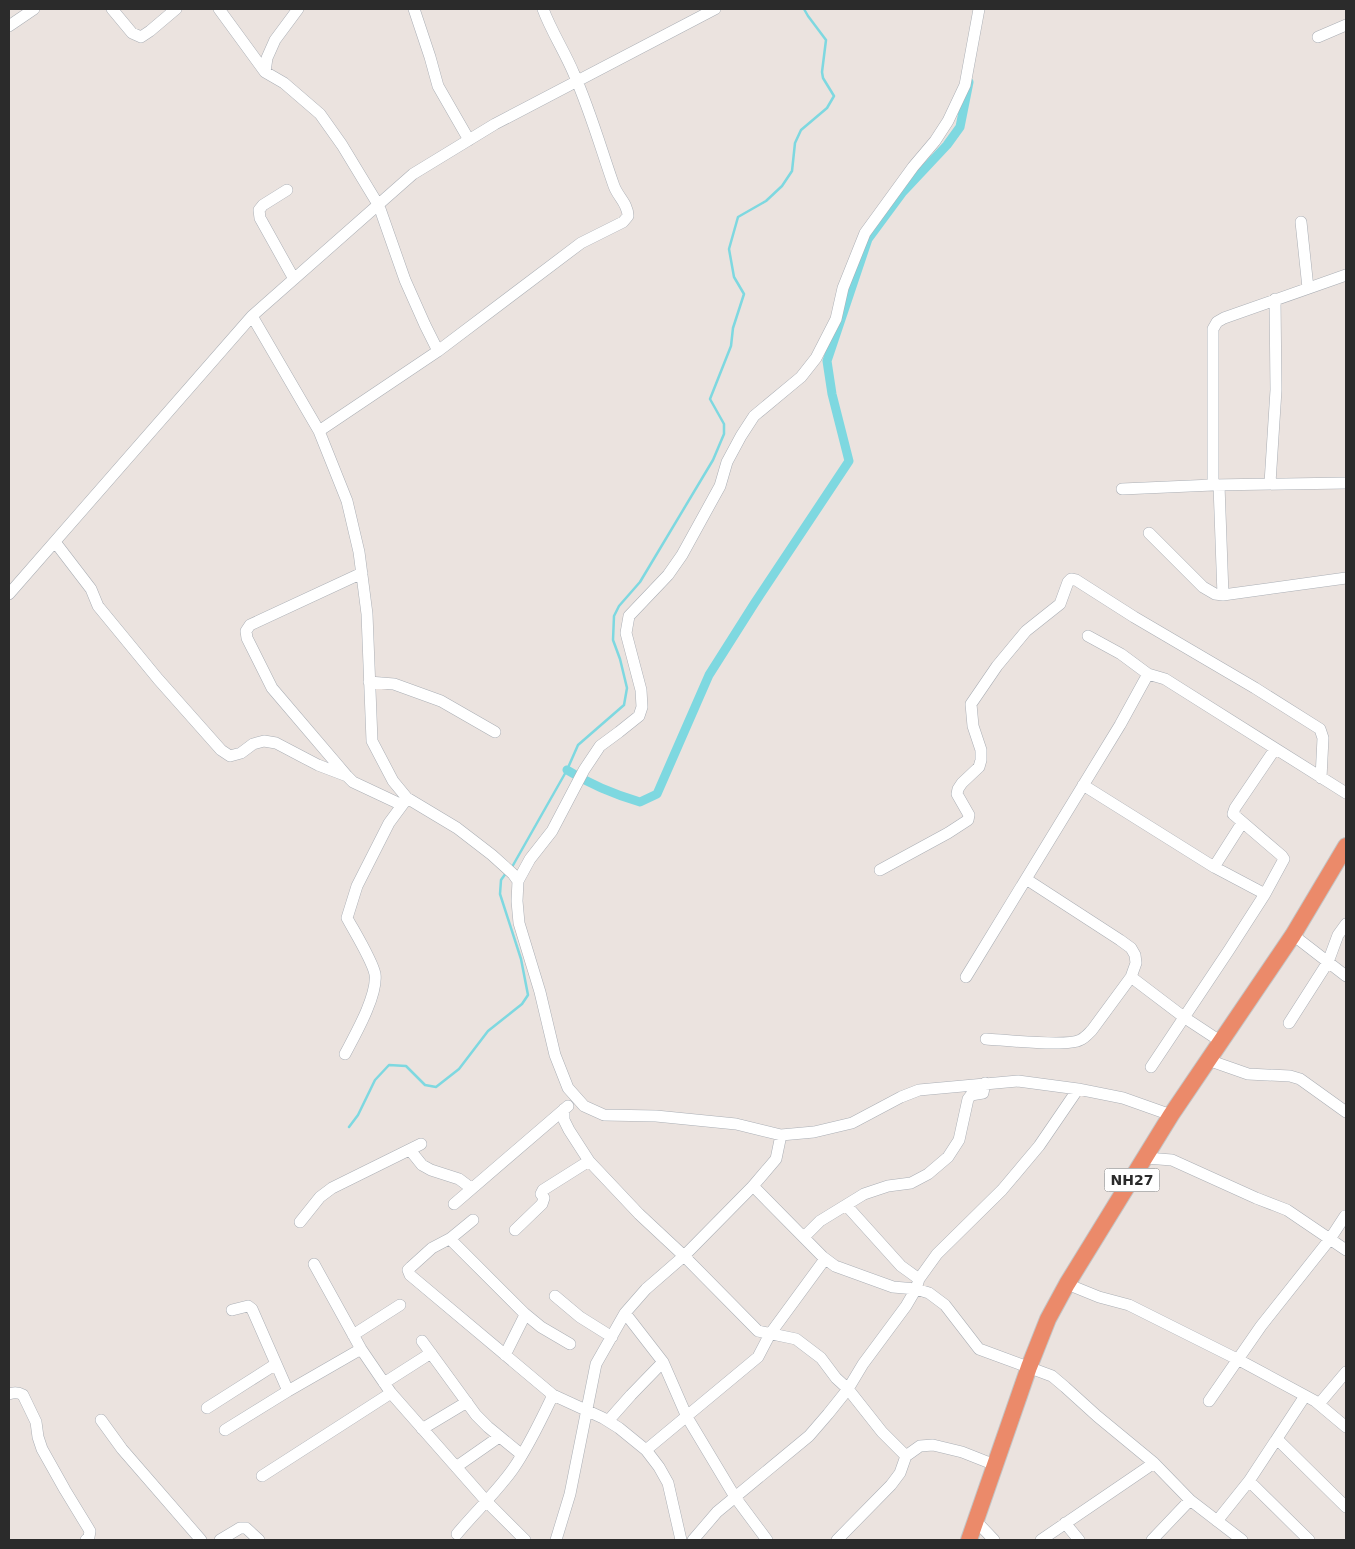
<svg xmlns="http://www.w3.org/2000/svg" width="1355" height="1549" font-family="'DejaVu Sans',sans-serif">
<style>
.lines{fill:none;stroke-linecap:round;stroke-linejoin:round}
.stream{stroke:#7ed8e0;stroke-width:2.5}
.canal{stroke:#7ed8e0;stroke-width:9}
.minor-casing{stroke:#abafb5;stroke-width:12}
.highway-casing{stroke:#c4c4c4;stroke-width:18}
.minor{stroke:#fff;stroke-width:11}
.highway{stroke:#eb8a6a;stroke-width:16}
.labels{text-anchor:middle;stroke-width:4;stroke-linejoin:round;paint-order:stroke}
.shield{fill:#fff;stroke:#6b6b6b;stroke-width:1}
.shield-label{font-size:14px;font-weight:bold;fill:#2b2b2b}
</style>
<rect width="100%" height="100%" fill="#ebe3df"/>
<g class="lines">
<path class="stream" d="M 512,867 L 567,770 L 578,745 L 624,705 L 627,688 L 620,659 L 613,640 L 614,616 L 619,606 L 640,582 L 713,460 L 724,434 L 724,424 L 710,399 L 731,346 L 733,328 L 744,294 L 734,277 L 729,249 L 738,217 L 766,201 L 782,186 L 792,171 L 795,143 L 801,130 L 827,108 L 834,96 L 823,78 L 822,72 L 826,40 L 808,16 L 804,9
M 349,1127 L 358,1115 L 375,1080 L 389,1065 L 406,1066 L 425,1085 L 436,1087 L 459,1069 L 488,1031 L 522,1004 L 528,995 L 521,959 L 500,894 L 501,880 L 506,873"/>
<path class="canal" d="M 567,770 C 591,785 613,794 640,802 L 657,794 L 709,675 L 754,604 L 849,461 L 832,394 L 827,361 L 868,239 L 902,193 L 947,145 L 960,127 L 969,82"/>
<defs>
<path id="minor" d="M 112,9 L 132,33 L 141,37 L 150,31 L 176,9
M 219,9 L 265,72 L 284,83 L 320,114 L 342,145 L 379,206 L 405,280 L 425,325 L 438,351
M 414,9 L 430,57 L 438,86 L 469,140
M 979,9 L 965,85 L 948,121 L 935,141 L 913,167 L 865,233 L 843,288 L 836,319 L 816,358 L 801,377 L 754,416 L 741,436 L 727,462 L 720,486 L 682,555 L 668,575 L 629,616 L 626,633 L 641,690 L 642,707 L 639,716 L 619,732 L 600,746 L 584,770 L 552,831 L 530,859 L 518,881 L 517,901 L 519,923 L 540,992 L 555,1055 L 568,1088 L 584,1106 L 604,1115 L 656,1116 L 736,1124 L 781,1135 L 814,1132 L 852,1123 L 901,1097 L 919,1090 L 1018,1081 L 1078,1089 L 1123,1098 L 1171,1115
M 9,26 L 34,9
M 1318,37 L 1346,25
M 265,72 L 267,58 L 275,40 L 298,9
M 287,190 L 263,205 L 259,210 L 260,218 L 294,279
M 1301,222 L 1308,288
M 252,316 L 319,431 L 347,501 L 359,552 L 367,614 L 372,741 L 393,781 L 407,798 L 457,828 L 492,855 L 513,874 L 518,881
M 319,431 L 438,351 L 581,243 L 623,222 L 628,216 C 628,204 618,197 614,186 C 601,149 590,110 574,74 C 565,52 551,31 543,9
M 1270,483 L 1276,390 L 1275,299
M 1213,485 L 1213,329 L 1217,322 L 1224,318 L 1346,275
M 1219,485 L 1223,595
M 1122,489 L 1213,485 L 1346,483
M 1149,533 L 1203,587 L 1215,594 L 1223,595 L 1346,578
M 55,542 L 91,589 L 98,606 L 158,679 L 221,750 L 230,756 L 241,753 L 253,744 L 264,741 L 276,743 L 318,765 L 347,776
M 362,573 L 250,625 L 246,631 L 247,638 L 272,688 L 347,776 L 353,782 L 402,805
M 9,594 L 252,316 L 413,174 L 495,124 L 715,9
M 1088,636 L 1121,654 L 1148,674 L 1165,679 L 1346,793
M 369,682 L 394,684 L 441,701 L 495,732
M 1083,785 L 1214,867 L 1265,894
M 1214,867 L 1242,823
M 880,870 L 948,833 L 968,820 L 969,815 L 957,794 L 958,789 L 962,783 L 979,767 L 981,760 L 981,750 L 973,726 L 971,704 L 997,666 L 1026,631 L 1060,604 L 1068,582 L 1071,579 L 1076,580 L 1134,617 L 1255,688 L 1320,729 L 1323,738 L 1321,778
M 1293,935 L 1346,976
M 966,977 L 1120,725 L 1148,674
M 1131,977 L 1185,1018 L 1220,1041
M 1289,1023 L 1328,962 L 1338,935 L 1346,924
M 986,1039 C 1004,1040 1067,1047 1080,1040 C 1085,1038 1088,1034 1092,1030 L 1131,977 L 1136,963 L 1135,955 L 1131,948 L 1120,940 L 1026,879
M 345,1054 C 355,1035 378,995 375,974 C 372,960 354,931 347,918 L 357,886 L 389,823 L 406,800
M 1208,1060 L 1248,1074 L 1290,1076 L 1300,1079 L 1346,1112
M 1151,1067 L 1229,950 L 1265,894 L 1284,859 L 1282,856 L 1233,814 L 1235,808 L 1275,749
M 564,1109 L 564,1120 L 569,1130 L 589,1161 L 639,1214 L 684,1256 L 758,1331 L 796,1339 L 821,1358 L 836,1378 L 848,1389 L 882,1432 L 906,1456
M 410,1150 L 422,1165 L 431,1170 L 459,1179 L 471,1188
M 1146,1158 L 1172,1160 L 1256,1198 L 1287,1210 L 1346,1250
M 753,1186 L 823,1257 L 835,1266 L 893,1287 L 916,1289 L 929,1293 L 945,1305 L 979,1349 L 1052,1376 L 1065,1387 L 1097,1416 L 1154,1463 L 1190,1500 L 1242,1540
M 454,1204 L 568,1106
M 846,1205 L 901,1266 L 919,1279
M 473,1220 L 451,1238 L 432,1248 L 411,1267 L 408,1270 L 410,1275 L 553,1395 L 603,1418 L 619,1428 L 646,1450 L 659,1467 L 668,1483 L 681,1540
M 300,1222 L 320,1197 L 332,1188 L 421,1144
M 515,1230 L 542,1204 L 544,1198 L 541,1194 L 543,1190 L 589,1161
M 804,1237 L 820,1221 L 864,1194 L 888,1186 L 911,1183 L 928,1174 L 948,1157 L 959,1140 L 968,1099 L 971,1095 L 983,1093 L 985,1083
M 451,1238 L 452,1241 L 524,1313 L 541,1327 L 570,1344
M 314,1264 L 361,1349 L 391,1393 L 487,1502 L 525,1540
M 1067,1284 L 1099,1297 L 1129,1305 L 1239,1360 L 1315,1401 L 1346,1427
M 555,1296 L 580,1317 L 612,1337
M 232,1310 L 248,1306 L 252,1309 L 288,1391
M 625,1313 L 663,1362 L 687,1417 L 735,1497 L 767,1540
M 353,1335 L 400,1305
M 422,1341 L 476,1415 L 488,1427 L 522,1455
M 505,1355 L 524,1317 L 524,1313
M 384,1383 L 431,1353
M 9,1394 C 14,1392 18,1392 23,1395 L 36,1422 L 38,1437 L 42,1449 L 65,1490 L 90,1531 L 89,1537 L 86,1540
M 1209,1401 L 1261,1326 L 1330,1239 L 1345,1216
M 1319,1404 L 1346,1372
M 207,1408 L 276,1364
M 101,1420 L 122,1449 L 201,1540
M 608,1421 L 631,1395 L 663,1362
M 422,1429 L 467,1402
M 225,1430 L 288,1391 L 361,1349
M 1277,1439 L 1346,1507
M 646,1450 L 758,1357 L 770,1334 L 825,1259
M 456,1467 L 499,1437
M 262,1476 L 391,1393
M 1249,1481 L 1309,1540
M 976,1521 L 994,1540
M 1217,1521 L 1249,1481 L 1305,1396
M 1065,1523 L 1079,1540
M 457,1534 C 475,1512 496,1493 513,1469 C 529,1446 541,1420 553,1395
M 220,1540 L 240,1528 L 246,1528 L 259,1540
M 556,1540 L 570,1494 L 596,1364 L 625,1313 L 646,1289 L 684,1256 L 753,1186 L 776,1159 L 781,1135
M 693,1540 L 717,1512 L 809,1436 L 828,1414 L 848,1389 L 863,1364 L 906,1306 L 916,1289 L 919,1279 L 937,1254 L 1002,1190 L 1039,1146 L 1078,1089
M 837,1540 L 891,1485 L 900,1473 L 906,1456 L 920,1446 L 933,1445 L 962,1452 L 995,1465
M 1041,1540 L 1154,1463
M 1152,1540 L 1190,1500"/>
<path id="highway" d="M 969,1540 L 1029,1367 L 1048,1319 L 1067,1284 L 1171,1115 L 1293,935 L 1346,846"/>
</defs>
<use href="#minor" class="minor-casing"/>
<use href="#highway" class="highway-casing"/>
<use href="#minor" class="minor"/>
<use href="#highway" class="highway"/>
</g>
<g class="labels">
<rect class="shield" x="1104.5" y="1168.5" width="55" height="23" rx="4"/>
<g class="shield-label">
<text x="1132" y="1185">NH27</text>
</g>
</g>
<rect width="1355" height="1549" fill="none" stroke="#2b2b2b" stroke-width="20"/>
</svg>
